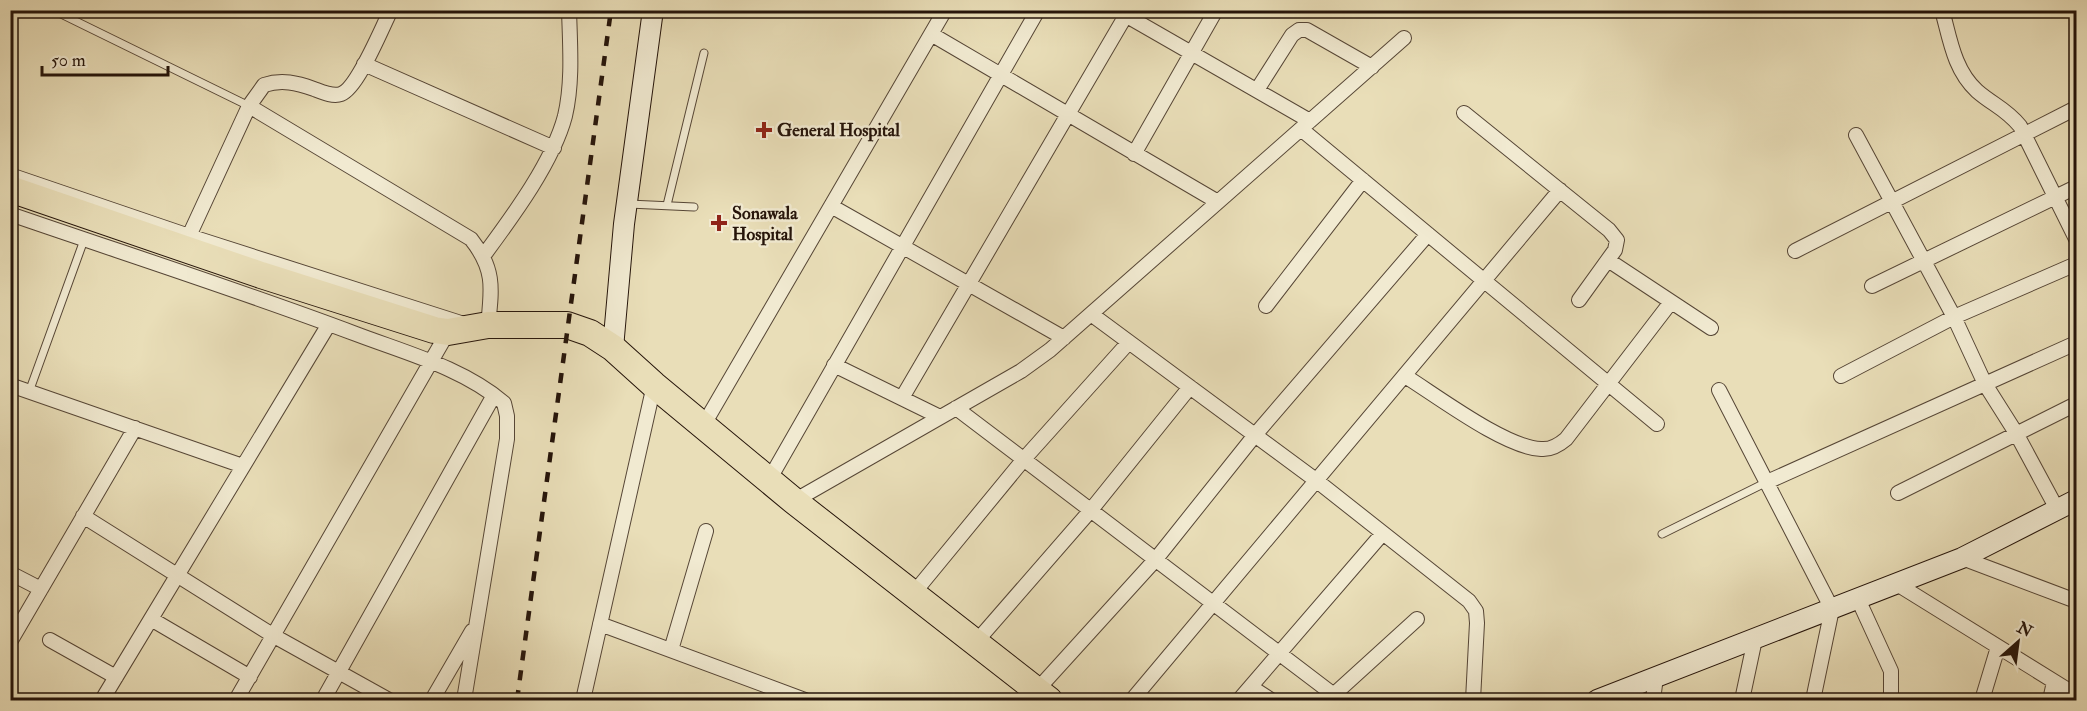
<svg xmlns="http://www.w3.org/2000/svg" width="2087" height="711" font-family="'IM FELL Double Pica',serif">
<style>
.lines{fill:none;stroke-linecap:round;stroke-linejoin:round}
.lane-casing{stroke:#564636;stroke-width:9}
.street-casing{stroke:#564636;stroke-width:16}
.secondary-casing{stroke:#25140a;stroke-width:22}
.highway-casing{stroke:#25140a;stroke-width:28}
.lane{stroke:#f1ead1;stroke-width:7}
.street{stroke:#f1ead1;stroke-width:14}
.secondary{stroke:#f1ead1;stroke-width:20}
.highway{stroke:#e9deb8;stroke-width:26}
.rail{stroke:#25140a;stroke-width:4.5;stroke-dasharray:10 10;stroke-linecap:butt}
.poi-dot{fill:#8f2418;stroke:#f1ead1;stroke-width:2}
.labels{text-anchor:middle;stroke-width:5;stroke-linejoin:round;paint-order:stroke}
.poi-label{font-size:18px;font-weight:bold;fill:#25140a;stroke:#f1ead1;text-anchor:start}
</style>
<rect width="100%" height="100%" fill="#e9deb8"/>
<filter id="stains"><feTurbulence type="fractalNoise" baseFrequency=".00333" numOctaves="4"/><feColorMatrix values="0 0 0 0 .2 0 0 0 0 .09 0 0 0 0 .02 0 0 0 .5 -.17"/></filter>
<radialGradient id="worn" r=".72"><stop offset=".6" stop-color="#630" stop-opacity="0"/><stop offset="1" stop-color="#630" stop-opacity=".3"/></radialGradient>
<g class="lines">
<defs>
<path id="lane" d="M 53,10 L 249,106
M 629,204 L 694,207
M 667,205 L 704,53
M 29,392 L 84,240
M 1662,534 L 1767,482"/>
<path id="street" d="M 1942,10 C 1950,39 1954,70 1977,91 C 1993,105 2005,108 2020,126 L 2076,239
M 1120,12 L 1310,121
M 931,34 L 1218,202
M 364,64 L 554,148
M 1257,90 L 1292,35 L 1299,30 L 1307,30 L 1372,67
M 249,106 L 471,239 C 495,269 492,288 488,325
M 1464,113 L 1609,230 L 1617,240 L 1615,250 L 1579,300
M 1301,129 L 1657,424
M 1856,135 L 1954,317 L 1985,384 L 2016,433 L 2057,509
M 1134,154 L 1216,10
M 10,175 L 189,236 L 464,324
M 831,206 L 1064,338
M 10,214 C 126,254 242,291 356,334 C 406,353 463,368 504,403 L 507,416 L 507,439 L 464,700
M 189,236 L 249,106 L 264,85 C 282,79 297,83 314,89 C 322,92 333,97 341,94 C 358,88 382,27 391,10
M 1795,251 L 2076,108
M 484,255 C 512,217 553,162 565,116 C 573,82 570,45 569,10
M 1608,260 L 1711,328
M 1872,286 L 2076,187
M 1266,306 L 1363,180
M 1091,314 L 1317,481 L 1469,601 L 1476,611 L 1477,623 L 1473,700
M 834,365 L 940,417
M 1405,376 C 1437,396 1506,448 1541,449 C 1551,450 1559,445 1566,439 L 1671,302
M 1841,376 L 1954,317 L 2076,264
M 10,385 L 243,466
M 1719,390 L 1832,609 L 1813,700
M 902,398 L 1129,10
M 956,408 L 1334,695
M 703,426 L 945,10
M 769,480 L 1038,10
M 1767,482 L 2076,343
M 1898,493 L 2076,404
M 794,501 L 1021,371 L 1050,350 L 1404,38
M 83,516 L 274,636 L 389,700
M 1962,558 L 2076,601
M 10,573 L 41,589
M 1897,584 L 2076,695
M 913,594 L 1024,459 L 1129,342
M 1858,599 L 1891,671 L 1891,700
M 151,619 L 250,677
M 600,624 L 805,700
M 50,640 L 116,677
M 10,642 L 135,428
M 976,642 L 1091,510 L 1190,387
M 671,650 L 706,531
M 1251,687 L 1271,700
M 1037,690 L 1156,559 L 1255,435 L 1428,234
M 1329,699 L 1417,619
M 102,700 L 329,324
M 236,700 L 448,332
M 323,700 L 494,395
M 432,700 L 472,631
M 583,700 L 654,385
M 1132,700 L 1560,190
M 1239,700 L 1383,533
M 1653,700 L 1656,677
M 1742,700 L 1755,639
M 1982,700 L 1998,647
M 2050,700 L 2054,682"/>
<path id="secondary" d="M 613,348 L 624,224 L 653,10
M 1597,700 L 1962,558 L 2076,500"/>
<path id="highway" d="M 10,189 L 261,275 L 434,330 L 448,332 L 488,325 L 567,325 L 590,333 L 613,348 L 654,385 L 794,501 L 1049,700"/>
</defs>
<use href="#lane" class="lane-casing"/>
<use href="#street" class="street-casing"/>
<use href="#secondary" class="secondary-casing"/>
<use href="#highway" class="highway-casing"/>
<use href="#lane" class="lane"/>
<use href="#street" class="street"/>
<use href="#secondary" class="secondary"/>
<use href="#highway" class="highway"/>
<path class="rail" d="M 517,700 L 611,10"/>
</g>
<g class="poi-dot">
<path d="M761 121h6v6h6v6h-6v6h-6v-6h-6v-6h6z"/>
<path d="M716 214h6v6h6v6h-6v6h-6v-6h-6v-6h6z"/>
</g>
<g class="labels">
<g class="poi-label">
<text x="777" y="136">General Hospital</text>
<text x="732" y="219">Sonawala<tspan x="732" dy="21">Hospital</tspan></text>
</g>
</g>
<rect width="2087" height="711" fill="none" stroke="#e9deb8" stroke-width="36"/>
<rect x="12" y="12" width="2063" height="687" fill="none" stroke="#25140a" stroke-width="3"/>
<rect x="18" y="18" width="2051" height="675" fill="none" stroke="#25140a" stroke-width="1.5"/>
<g transform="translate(2018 642) rotate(28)" stroke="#f1ead1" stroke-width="4.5" paint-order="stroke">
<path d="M0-4.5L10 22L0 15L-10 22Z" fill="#25140a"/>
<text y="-9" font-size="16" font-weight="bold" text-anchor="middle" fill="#25140a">N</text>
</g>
<path d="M42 66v9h126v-9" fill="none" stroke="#25140a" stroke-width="3"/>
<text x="51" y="66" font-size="18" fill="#25140a" stroke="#f1ead1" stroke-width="4.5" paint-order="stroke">50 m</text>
<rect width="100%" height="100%" filter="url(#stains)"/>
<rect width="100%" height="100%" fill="url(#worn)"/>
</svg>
